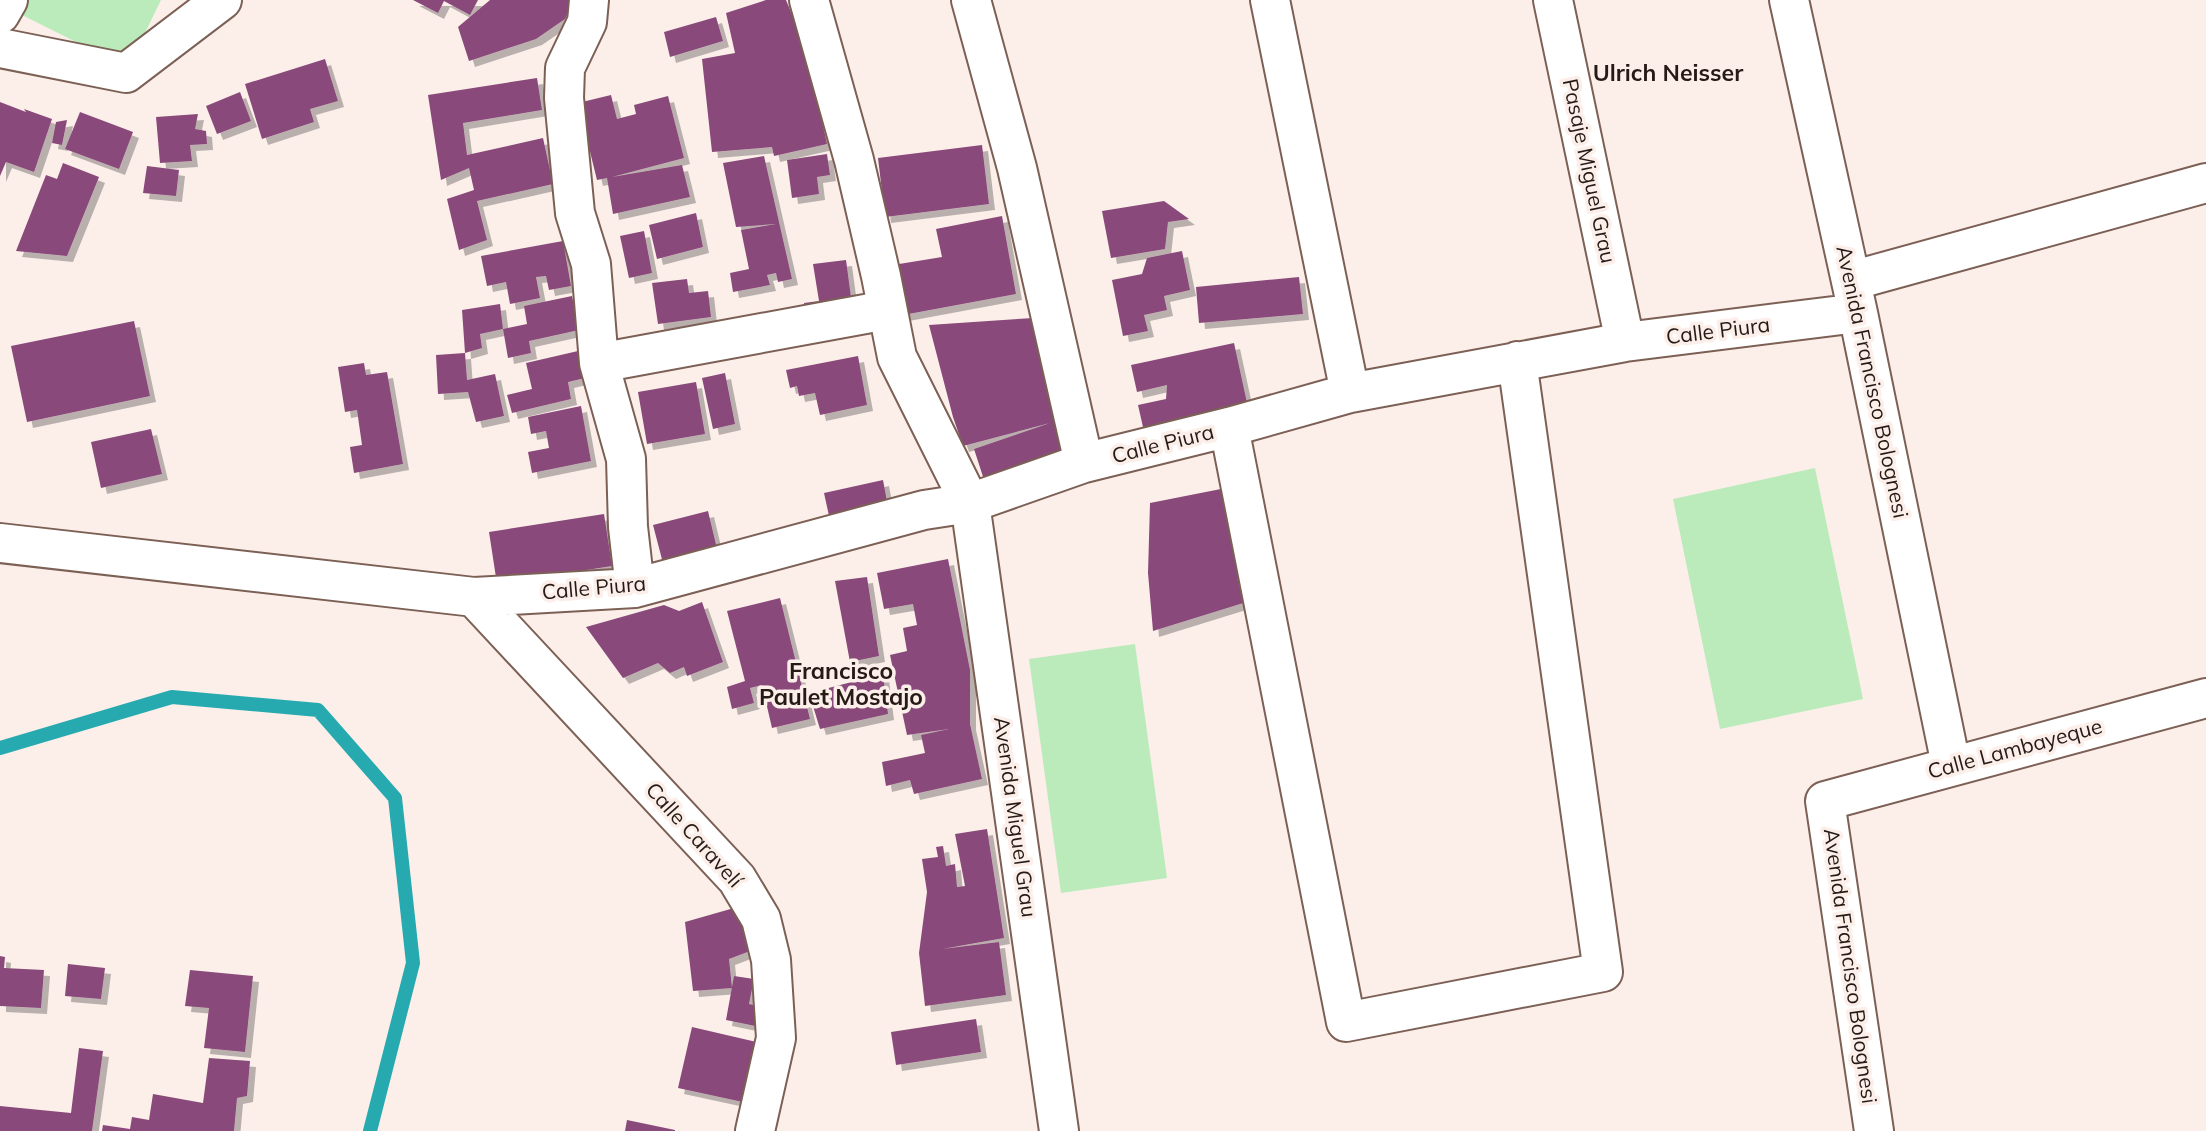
<svg xmlns="http://www.w3.org/2000/svg" width="2206" height="1131" font-family="Mulish,sans-serif">
<style>
.green{fill:#bbebba}
.lines{fill:none;stroke-linecap:round;stroke-linejoin:round}
.stream{stroke:#27aaaf;stroke-width:14}
.building{fill:#894a7a;filter:url(#shadow)}
.minor-casing{stroke:#7c6055;stroke-width:42}
.minor{stroke:#fff;stroke-width:38}
.labels{text-anchor:middle;stroke-width:7;stroke-linejoin:round;paint-order:stroke}
.street-label{font-size:21px;fill:#251a15;stroke:#fcefea}
.neighbourhood-label{font-size:23px;font-weight:bold;fill:#251a15;stroke:#fcefea}
</style>
<defs>
<filter id="shadow"><feDropShadow dx="6" dy="6" stdDeviation="0" flood-color="#0004"/></filter>
</defs>
<rect width="100%" height="100%" fill="#fcefea"/>
<path class="green" d="M 17,0 L 161,0 L 128,68 L 12,10 Z
M 1815,468 L 1863,699 L 1720,729 L 1673,499 Z
M 1135,644 L 1167,878 L 1061,893 L 1029,659 Z"/>
<g class="lines">
<path class="stream" d="M 0,748 L 172,697 L 318,710 L 395,798 L 413,963 L 370,1131"/>
</g>
<path class="building" d="M 413,0 L 478,0 L 470,15 L 444,1 L 438,13 Z
M 490,0 L 574,0 L 565,19 L 536,39 L 469,61 L 458,27 Z
M 766,0 L 786,0 L 807,52 L 827,144 L 774,156 L 772,147 L 712,152 L 702,59 L 735,53 L 726,13 Z
M 716,17 L 723,41 L 670,57 L 664,32 Z
M 325,59 L 338,101 L 310,109 L 314,122 L 262,139 L 245,84 Z
M 537,78 L 542,110 L 463,123 L 467,155 L 543,138 L 553,184 L 477,201 L 487,240 L 459,250 L 447,199 L 474,190 L 469,168 L 441,180 L 428,95 Z
M 240,92 L 251,121 L 217,134 L 206,106 Z
M 611,95 L 617,119 L 636,114 L 634,105 L 668,96 L 684,158 L 612,177 L 682,165 L 690,197 L 613,214 L 607,178 L 597,180 L 578,103 Z
M 0,102 L 26,112 L 24,109 L 52,119 L 34,172 L 6,162 L 0,176 Z
M 80,112 L 133,132 L 119,169 L 65,149 Z
M 198,114 L 195,129 L 206,131 L 207,144 L 190,145 L 192,161 L 160,163 L 156,117 Z
M 67,120 L 62,145 L 52,143 L 56,122 Z
M 982,145 L 989,204 L 885,217 L 878,158 Z
M 827,154 L 830,175 L 817,177 L 819,194 L 792,198 L 787,160 Z
M 764,156 L 792,279 L 778,282 L 776,273 L 767,275 L 770,285 L 733,292 L 730,273 L 749,269 L 741,230 L 776,224 L 736,227 L 723,163 Z
M 63,163 L 99,177 L 67,256 L 16,251 L 46,175 L 57,179 Z
M 147,166 L 179,170 L 176,196 L 143,193 Z
M 1164,201 L 1189,219 L 1168,222 L 1165,249 L 1111,258 L 1102,211 Z
M 696,213 L 703,247 L 657,259 L 649,225 Z
M 1002,216 L 1016,294 L 903,315 L 893,265 L 942,257 L 936,229 Z
M 644,231 L 652,273 L 629,278 L 620,236 Z
M 563,241 L 571,286 L 549,290 L 546,276 L 536,277 L 540,298 L 510,304 L 506,282 L 487,286 L 481,256 Z
M 1182,251 L 1190,290 L 1164,296 L 1167,310 L 1144,315 L 1148,331 L 1123,336 L 1112,280 L 1142,274 L 1147,258 Z
M 846,260 L 853,312 L 806,320 L 804,303 L 819,301 L 813,264 Z
M 1299,277 L 1303,314 L 1199,323 L 1196,287 Z
M 687,279 L 689,293 L 708,291 L 711,317 L 658,324 L 652,283 Z
M 572,296 L 579,330 L 529,341 L 531,353 L 508,358 L 503,329 L 480,334 L 482,348 L 465,353 L 462,310 L 500,304 L 503,329 L 527,324 L 524,306 Z
M 1033,318 L 1070,461 L 987,489 L 974,449 L 1050,423 L 963,446 L 953,417 L 929,325 Z
M 134,321 L 150,396 L 27,422 L 11,346 Z
M 1234,343 L 1249,412 L 1145,436 L 1138,405 L 1166,399 L 1167,385 L 1137,392 L 1131,365 Z
M 578,351 L 585,378 L 568,382 L 571,399 L 512,413 L 507,395 L 532,389 L 526,363 Z
M 465,353 L 467,380 L 495,374 L 504,416 L 476,422 L 468,392 L 438,394 L 436,355 Z
M 858,356 L 867,405 L 820,415 L 815,393 L 799,396 L 797,386 L 790,388 L 786,370 Z
M 364,363 L 366,375 L 387,372 L 403,464 L 354,473 L 350,447 L 362,445 L 357,410 L 345,412 L 338,367 Z
M 725,373 L 735,424 L 713,429 L 702,378 Z
M 696,382 L 705,434 L 647,444 L 638,392 Z
M 581,406 L 591,461 L 532,473 L 528,452 L 549,448 L 546,431 L 531,434 L 528,417 Z
M 151,429 L 162,474 L 101,488 L 91,442 Z
M 883,480 L 889,512 L 831,525 L 824,493 Z
M 1231,487 L 1253,600 L 1153,631 L 1148,573 L 1150,503 Z
M 708,511 L 718,553 L 664,567 L 653,525 Z
M 604,514 L 612,566 L 497,584 L 489,532 Z
M 948,559 L 970,670 L 970,724 L 982,779 L 914,794 L 910,780 L 886,786 L 882,762 L 925,753 L 921,735 L 949,729 L 907,735 L 890,655 L 907,651 L 903,628 L 917,625 L 913,604 L 884,609 L 877,573 Z
M 867,577 L 879,656 L 850,662 L 835,581 Z
M 780,598 L 810,719 L 772,728 L 762,685 L 750,688 L 754,703 L 732,709 L 727,687 L 745,681 L 727,611 Z
M 702,602 L 723,662 L 687,676 L 684,667 L 670,673 L 658,663 L 623,678 L 586,627 L 664,605 L 679,611 Z
M 883,674 L 888,714 L 820,729 L 809,693 Z
M 987,829 L 1004,938 L 942,949 L 999,942 L 1006,995 L 925,1006 L 919,953 L 927,892 L 922,859 L 938,857 L 936,847 L 943,846 L 946,866 L 955,864 L 957,887 L 965,886 L 955,834 Z
M 755,902 L 766,945 L 729,959 L 732,988 L 693,991 L 685,922 Z
M 0,956 L 5,957 L 4,968 L 44,970 L 41,1008 L 0,1006 Z
M 68,964 L 105,968 L 101,999 L 65,996 Z
M 190,970 L 253,976 L 245,1052 L 204,1048 L 209,1008 L 185,1006 Z
M 734,976 L 754,979 L 749,1004 L 770,1009 L 765,1028 L 726,1020 Z
M 976,1019 L 981,1052 L 896,1065 L 891,1032 Z
M 692,1027 L 765,1044 L 752,1104 L 678,1088 Z
M 79,1048 L 103,1051 L 92,1131 L 0,1131 L 0,1106 L 71,1113 Z
M 209,1058 L 250,1061 L 247,1096 L 237,1098 L 234,1131 L 102,1131 L 103,1125 L 130,1129 L 132,1117 L 149,1120 L 153,1094 L 203,1103 Z
M 627,1120 L 675,1130 L 675,1131 L 625,1131 Z"/>
<g class="lines">
<defs>
<path id="minor" d="M 589,0 L 587,22 L 565,68 L 564,98 L 575,213 L 591,264 L 599,363 L 626,459 L 628,527 L 635,588
M 809,0 L 854,160 L 881,276 L 897,357 L 970,503 L 1059,1131
M 971,0 L 1017,168 L 1084,463
M 1270,0 L 1350,393
M 1553,0 L 1625,342
M 1789,0 L 1858,313 L 1951,765
M 0,14 L 8,0
M 0,48 L 126,73 L 222,0
M 1851,281 L 2206,183
M 599,363 L 887,310
M 1229,427 L 1346,1022 L 1603,972 L 1517,361
M 0,543 L 474,597 L 635,588 L 924,510 L 970,503 L 1084,463 L 1229,427 L 1350,393 L 1625,342 L 1858,313
M 474,597 L 737,879 L 761,919 L 771,960 L 776,1038 L 755,1131
M 1874,1131 L 1825,801 L 2206,698"/>
</defs>
<use href="#minor" class="minor-casing"/>
<use href="#minor" class="minor"/>
</g>
<g class="labels">
<g class="street-label">
<text transform="translate(1589 171) rotate(78)" y="7">Pasaje Miguel Grau</text>
<text transform="translate(1718 331) rotate(-7)" y="7">Calle Piura</text>
<text transform="translate(1872 382) rotate(78)" y="7">Avenida Francisco Bolognesi</text>
<text transform="translate(1163 444) rotate(-14)" y="7">Calle Piura</text>
<text transform="translate(594 588) rotate(-5)" y="7">Calle Piura</text>
<text transform="translate(2015 749) rotate(-15)" y="7">Calle Lambayeque</text>
<text transform="translate(1015 817) rotate(82)" y="7">Avenida Miguel Grau</text>
<text transform="translate(694 835) rotate(48)" y="7">Calle Caravelí</text>
<text transform="translate(1850 966) rotate(82)" y="7">Avenida Francisco Bolognesi</text>
</g>
<g class="neighbourhood-label">
<text x="1668" y="81">Ulrich Neisser</text>
<text x="841" y="679">Francisco<tspan x="841" dy="26">Paulet Mostajo</tspan></text>
</g>
</g>
</svg>
